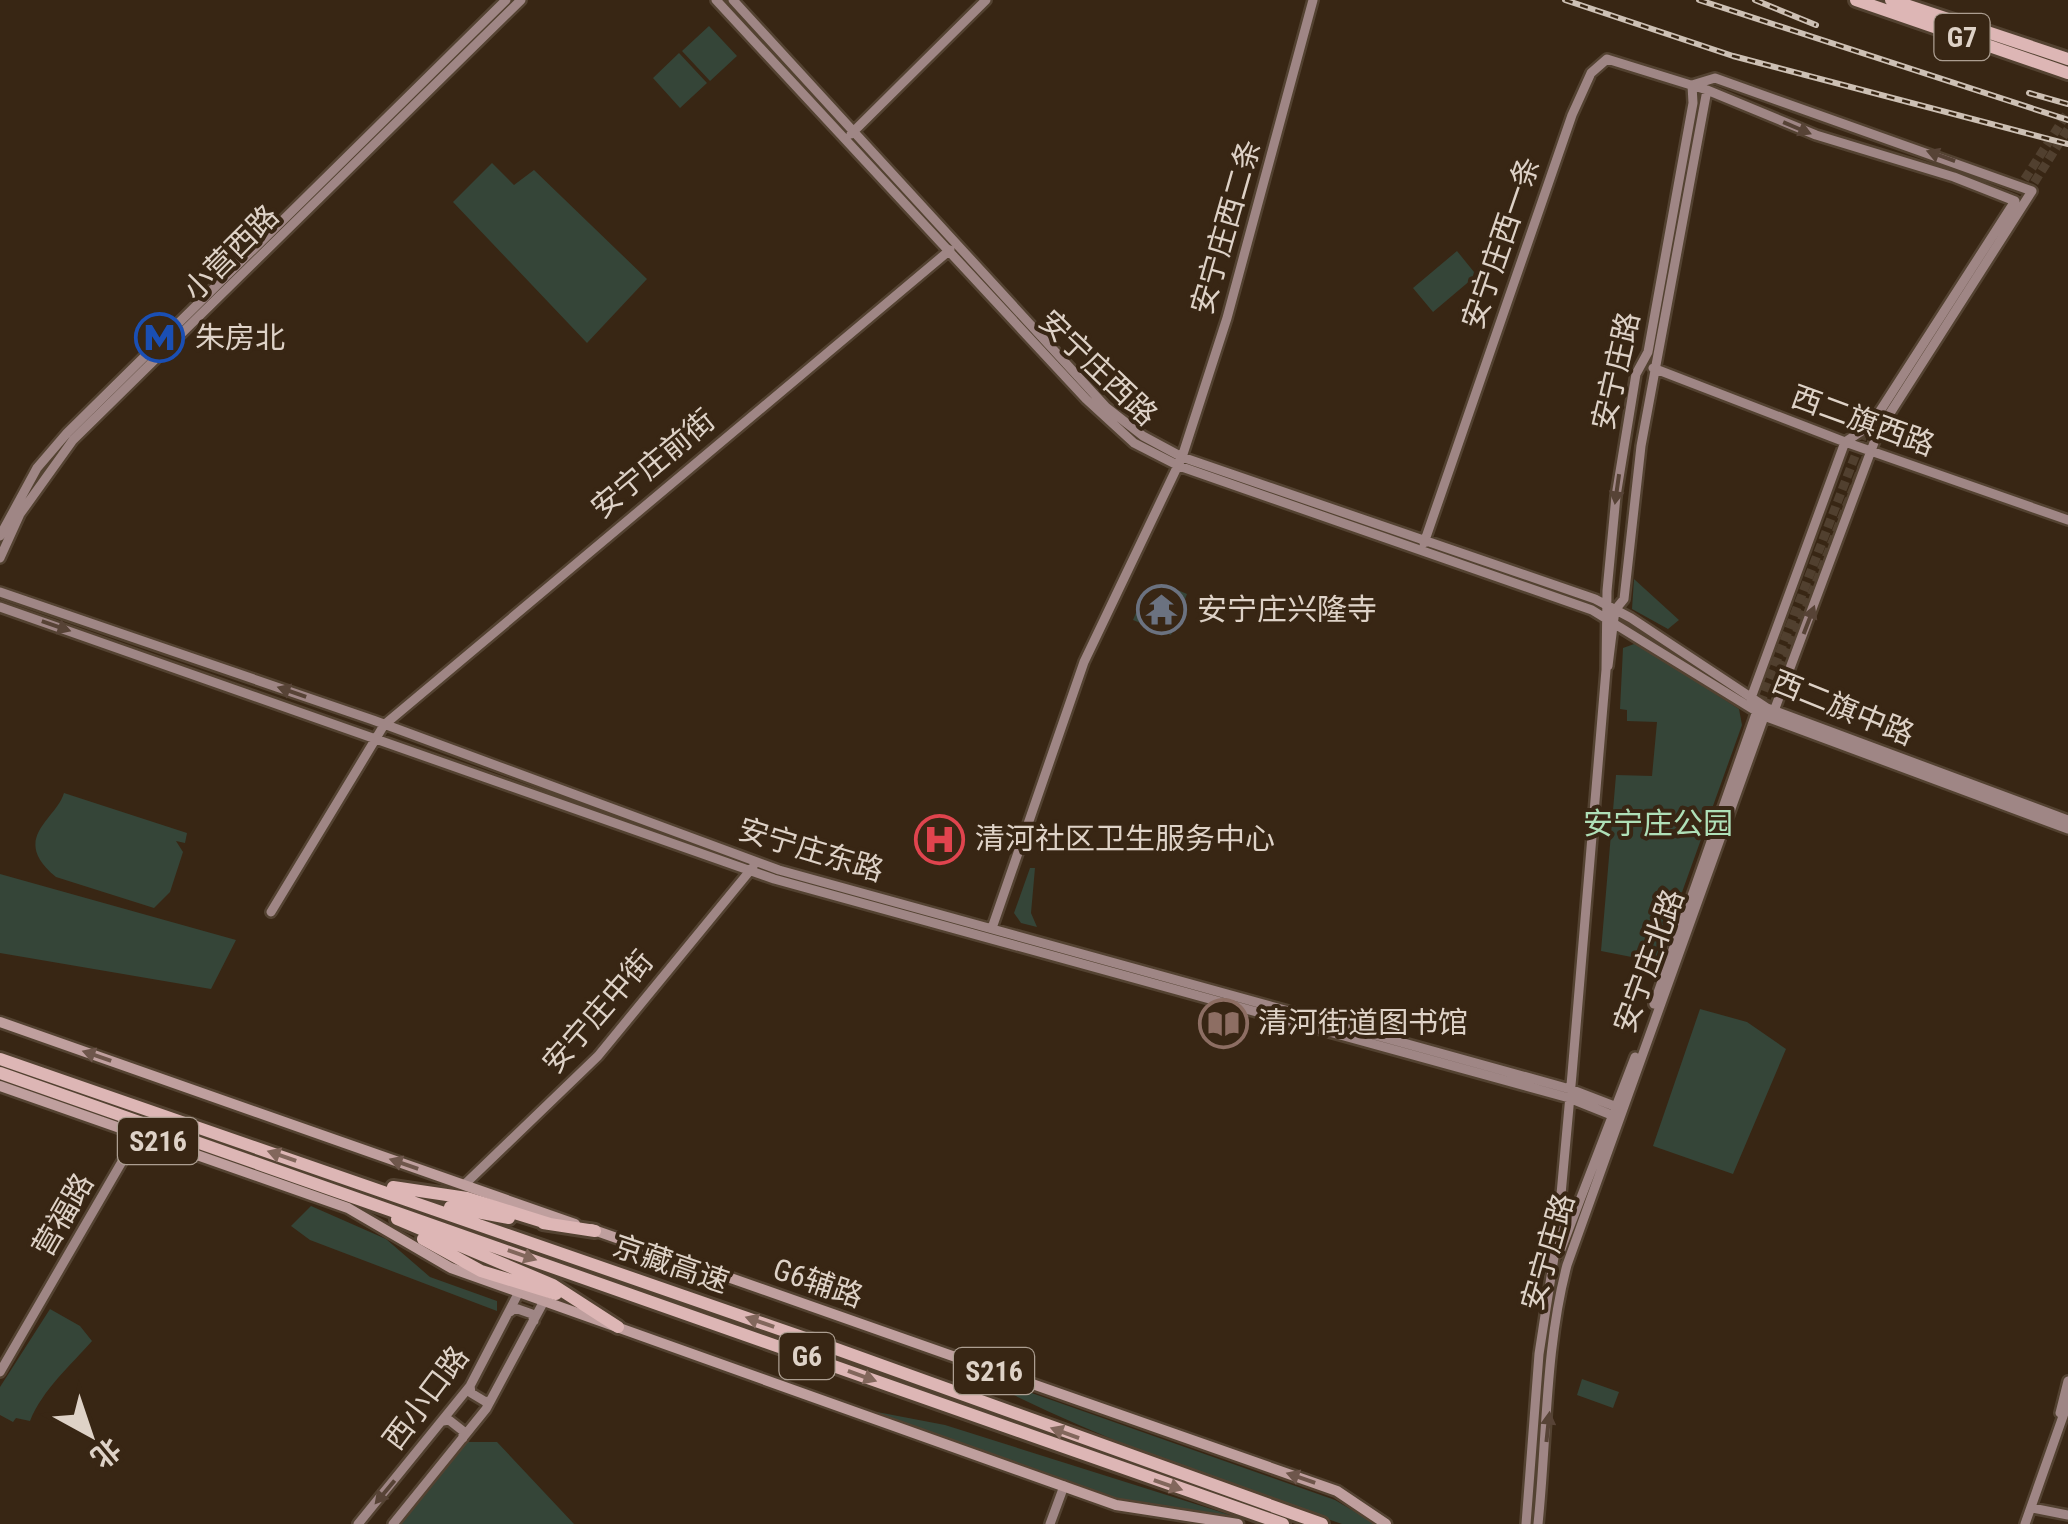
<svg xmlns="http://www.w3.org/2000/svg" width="2068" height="1524" font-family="'Roboto Condensed','Noto Sans SC',sans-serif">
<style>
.green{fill:#354538}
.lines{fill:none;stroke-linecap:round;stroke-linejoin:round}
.secondary-tunnel{stroke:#51402f;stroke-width:9;stroke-dasharray:9 4.5;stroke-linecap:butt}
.secondary-casing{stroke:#534231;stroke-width:14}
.primary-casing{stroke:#534231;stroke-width:15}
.highway-casing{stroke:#534231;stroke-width:18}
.secondary{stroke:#9f8685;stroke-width:9}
.primary{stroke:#bf9f9e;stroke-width:10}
.highway{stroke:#ddb6b5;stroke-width:12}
.rail-casing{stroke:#cdc0b4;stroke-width:6}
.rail{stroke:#382614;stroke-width:2.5;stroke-dasharray:8;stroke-linecap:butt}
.oneway{fill:#574336}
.oneway2{fill:#6e564b}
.oneway3{fill:#82675c}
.labels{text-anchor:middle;stroke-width:8;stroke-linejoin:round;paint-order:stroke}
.shield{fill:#382614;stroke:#ac9e91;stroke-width:2.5}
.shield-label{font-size:28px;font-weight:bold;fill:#ded2c7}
.street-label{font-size:30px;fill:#ded2c7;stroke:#382614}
.poi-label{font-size:30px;fill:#ded2c7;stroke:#382614;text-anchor:start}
.park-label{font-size:30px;fill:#afe0b8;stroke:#382614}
</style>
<rect width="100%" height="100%" fill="#382614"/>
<path class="green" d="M 709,26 L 737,56 L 710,81 L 682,51 Z
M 679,53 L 707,83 L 680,108 L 653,78 Z
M 492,163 L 514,185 L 534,170 L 647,279 L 587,343 L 453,202 Z
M 1457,251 L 1474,272 L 1472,279 L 1433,312 L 1413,288 Z
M 1634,579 L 1679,620 L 1668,629 L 1632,609 Z
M 1173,588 L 1187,594 L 1171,635 L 1133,620 L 1143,596 L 1163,603 Z
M 1637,643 L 1739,709 L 1742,725 L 1657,962 L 1601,951 L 1616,775 L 1652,776 L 1657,722 L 1627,721 L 1627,710 L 1620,709 L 1623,648 Z
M 64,793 L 187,833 L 185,843 L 176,841 L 183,852 L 170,892 L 154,908 L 56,877 C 9,838 56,820 64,793 Z
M 1030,868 L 1035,868 L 1031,913 L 1037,927 L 1021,923 L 1014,913 Z
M 0,874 L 236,940 L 211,989 L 0,953 Z
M 1700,1009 L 1747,1022 L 1786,1049 L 1733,1174 L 1653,1146 Z
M 311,1206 L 386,1239 L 430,1277 L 497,1301 L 497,1311 L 310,1240 L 291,1226 Z
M 50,1309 L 80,1326 L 92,1341 C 71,1365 43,1389 30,1421 L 16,1418 L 13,1422 L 0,1415 L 0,1387 Z
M 961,1368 L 1335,1500 L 1376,1524 L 1342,1524 C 1211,1478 1083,1434 961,1368 Z
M 1582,1379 L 1619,1392 L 1613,1408 L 1577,1395 Z
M 877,1412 L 945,1425 L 1243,1519 L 1121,1502 L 876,1417 Z
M 465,1442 L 497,1442 L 574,1524 L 399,1524 Z"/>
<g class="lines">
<path class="secondary-tunnel" d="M 2027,194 L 2068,129
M 2010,202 L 2068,112
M 1760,704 L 1865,430
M 1767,708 L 1878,426"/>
<defs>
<path id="secondary" d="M 716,0 L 1086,399 L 1134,443 L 1179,466 L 1592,610 L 1764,716 L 2068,829
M 733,0 L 1106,407 L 1143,436 L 1182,457 L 1595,599 L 1631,618 L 1767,708 L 2068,820
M 851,134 L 986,0
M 1653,368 L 1845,442 L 2068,520
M 0,536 L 37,468 L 67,433 L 506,0
M 1424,543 L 1572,115 L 1591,73 L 1607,59 L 1707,90 L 1816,135 L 1954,177 L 2015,201 L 1871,425 L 1845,442 L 1751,698
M 0,558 L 20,514 L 73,440 L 521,0
M 0,592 L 373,720 L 779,870 L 1570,1089 L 1622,1109
M 0,607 L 774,879 L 1569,1098 L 1619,1118
M 1608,666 L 1615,610 L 1624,599 L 1641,446 L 1707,90
M 271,912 L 384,725 L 950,250
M 992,928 L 1084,662 L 1182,457 L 1227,318 L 1313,0
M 1654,1004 L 1758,708
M 464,1185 L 598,1056 L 753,867
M 1560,1252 L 1635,1057
M 510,1312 L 515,1308 L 532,1314 L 534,1321
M 0,1372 L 138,1134
M 470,1386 L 471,1393 L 486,1402 L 491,1400
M 2060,1413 L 2068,1381
M 443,1421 L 449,1420 L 463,1431 L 463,1438
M 2032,1508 L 2068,1515
M 358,1524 L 470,1386 L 519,1292
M 393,1524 L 486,1409 L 544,1301
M 1050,1524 L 1064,1486
M 1526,1524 L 1539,1354 L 1557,1238 L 1572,1074 L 1606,670 L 1607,591 L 1616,496 L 1636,374 L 1648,352 L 1693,103 L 1692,85 L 1715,78 L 2032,191 L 1878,432 L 1774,711
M 1538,1524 C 1547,1438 1545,1348 1567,1265 L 1765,714
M 2025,1524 L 2068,1402"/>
<path id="primary" d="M 0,1022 L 575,1224
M 0,1086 L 348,1208 L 451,1268 L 1116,1505 L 1238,1524
M 591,1229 L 1337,1491 L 1386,1524"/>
<path id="highway" d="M 1856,0 L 2068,73
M 1891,0 L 2068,59
M 0,1059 L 828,1346 L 1322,1524
M 0,1073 L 1283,1524
M 393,1187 L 467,1198 L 550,1224
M 450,1207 L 509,1218
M 397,1219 L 553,1285 L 618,1327
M 543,1223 L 595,1231
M 423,1239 L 481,1271 L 556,1294"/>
</defs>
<use href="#secondary" class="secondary-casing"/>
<use href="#primary" class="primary-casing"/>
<use href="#highway" class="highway-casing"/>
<use href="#secondary" class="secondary"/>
<use href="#primary" class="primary"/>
<use href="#highway" class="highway"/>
<defs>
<path id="rail" d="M 1565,0 L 1733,56 L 2068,144
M 1699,0 L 2068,120
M 1755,0 L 1816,25
M 2029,93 L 2068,104"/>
</defs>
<use href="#rail" class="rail-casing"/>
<use href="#rail" class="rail"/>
</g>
<defs><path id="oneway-solid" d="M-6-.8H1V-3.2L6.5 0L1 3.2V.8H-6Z" transform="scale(2.5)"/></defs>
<g class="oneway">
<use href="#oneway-solid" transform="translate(1797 128) rotate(23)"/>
<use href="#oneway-solid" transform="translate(1941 156) rotate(-160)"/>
<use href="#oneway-solid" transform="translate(1617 489) rotate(98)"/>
<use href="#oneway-solid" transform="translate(1809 620) rotate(-69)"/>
<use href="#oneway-solid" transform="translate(56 626) rotate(19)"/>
<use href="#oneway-solid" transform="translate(292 692) rotate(-161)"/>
<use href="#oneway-solid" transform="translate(1548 1427) rotate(-84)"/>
<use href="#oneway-solid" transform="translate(385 1492) rotate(130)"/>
</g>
<g class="oneway2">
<use href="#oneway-solid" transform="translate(97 1056) rotate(-161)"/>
<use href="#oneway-solid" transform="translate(404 1164) rotate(-161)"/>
<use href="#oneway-solid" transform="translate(1301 1478) rotate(-161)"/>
</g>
<g class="oneway3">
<use href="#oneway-solid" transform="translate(282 1156) rotate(-161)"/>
<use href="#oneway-solid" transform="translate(522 1255) rotate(19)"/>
<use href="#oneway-solid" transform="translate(760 1322) rotate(-161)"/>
<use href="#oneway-solid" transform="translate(862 1376) rotate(20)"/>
<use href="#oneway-solid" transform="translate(1065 1433) rotate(-160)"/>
<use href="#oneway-solid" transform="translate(1168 1485) rotate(19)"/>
</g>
<defs>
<symbol id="metro-ring" viewBox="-11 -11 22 22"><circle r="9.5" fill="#382614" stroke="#1a4fb4" stroke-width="1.5"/><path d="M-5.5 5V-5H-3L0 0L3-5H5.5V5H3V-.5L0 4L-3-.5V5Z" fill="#1a4fb4"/></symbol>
<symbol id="temple-ring" viewBox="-11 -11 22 22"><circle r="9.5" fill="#382614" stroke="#6b7280" stroke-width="1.5"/><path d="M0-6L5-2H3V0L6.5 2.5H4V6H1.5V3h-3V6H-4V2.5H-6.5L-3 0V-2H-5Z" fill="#6b7280"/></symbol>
<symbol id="hospital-ring" viewBox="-11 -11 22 22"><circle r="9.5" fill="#382614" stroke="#e0444e" stroke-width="1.5"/><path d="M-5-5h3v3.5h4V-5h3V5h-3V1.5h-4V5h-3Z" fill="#e0444e"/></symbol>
<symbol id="library-ring" viewBox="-11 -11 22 22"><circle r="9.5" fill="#382614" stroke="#8d6e63" stroke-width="1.5"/><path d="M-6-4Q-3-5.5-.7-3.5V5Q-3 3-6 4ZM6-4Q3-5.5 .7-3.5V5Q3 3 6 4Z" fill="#8d6e63"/></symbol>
</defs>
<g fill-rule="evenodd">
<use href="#metro-ring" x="132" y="310" width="55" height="55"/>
<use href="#temple-ring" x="1134" y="582" width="55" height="55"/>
<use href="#hospital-ring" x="912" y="812" width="55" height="55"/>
<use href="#library-ring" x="1196" y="996" width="55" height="55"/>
</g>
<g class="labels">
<g class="shield">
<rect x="1934.5" y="14" width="55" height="46" rx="8"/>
<rect x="118" y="1118" width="80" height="46" rx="8"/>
<rect x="779.5" y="1333" width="55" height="46" rx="8"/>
<rect x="954" y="1348" width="80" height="46" rx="8"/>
</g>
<g class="shield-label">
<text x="1962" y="47">G7</text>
<text x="158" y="1151">S216</text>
<text x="807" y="1366">G6</text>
<text x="994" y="1381">S216</text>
</g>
<g class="street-label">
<text transform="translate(1226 227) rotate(-74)" y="10">安宁庄西二条</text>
<text transform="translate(1501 243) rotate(-71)" y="10">安宁庄西一条</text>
<text transform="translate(231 253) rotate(-45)" y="10">小营西路</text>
<text transform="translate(1098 368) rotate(44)" y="10">安宁庄西路</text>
<text transform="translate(1616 371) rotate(-77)" y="10">安宁庄路</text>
<text transform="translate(1863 421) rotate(20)" y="10">西二旗西路</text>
<text transform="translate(653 464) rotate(-40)" y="10">安宁庄前街</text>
<text transform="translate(1843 708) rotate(22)" y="10">西二旗中路</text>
<text transform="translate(811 850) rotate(17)" y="10">安宁庄东路</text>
<text transform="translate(1649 961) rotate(-70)" y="10">安宁庄北路</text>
<text transform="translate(598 1012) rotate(-49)" y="10">安宁庄中街</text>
<text transform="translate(63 1215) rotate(-60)" y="10">营福路</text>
<text transform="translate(1548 1252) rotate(-74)" y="10">安宁庄路</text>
<text transform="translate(671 1264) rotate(19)" y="10">京藏高速</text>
<text transform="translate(818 1283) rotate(19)" y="10">G6辅路</text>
<text transform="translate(426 1398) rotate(-53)" y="10">西小口路</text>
</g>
<g class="poi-label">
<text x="195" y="348">朱房北</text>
<text x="1197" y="620">安宁庄兴隆寺</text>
<text x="975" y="849">清河社区卫生服务中心</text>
<text x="1258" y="1033">清河街道图书馆</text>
</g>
<g class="park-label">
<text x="1658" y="834">安宁庄公园</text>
</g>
</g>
<g transform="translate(90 1434) rotate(140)" stroke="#382614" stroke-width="8" paint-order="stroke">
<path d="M0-8L18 38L0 25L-18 38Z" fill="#ded2c7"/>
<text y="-15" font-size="28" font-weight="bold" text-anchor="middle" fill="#ded2c7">北</text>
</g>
</svg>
